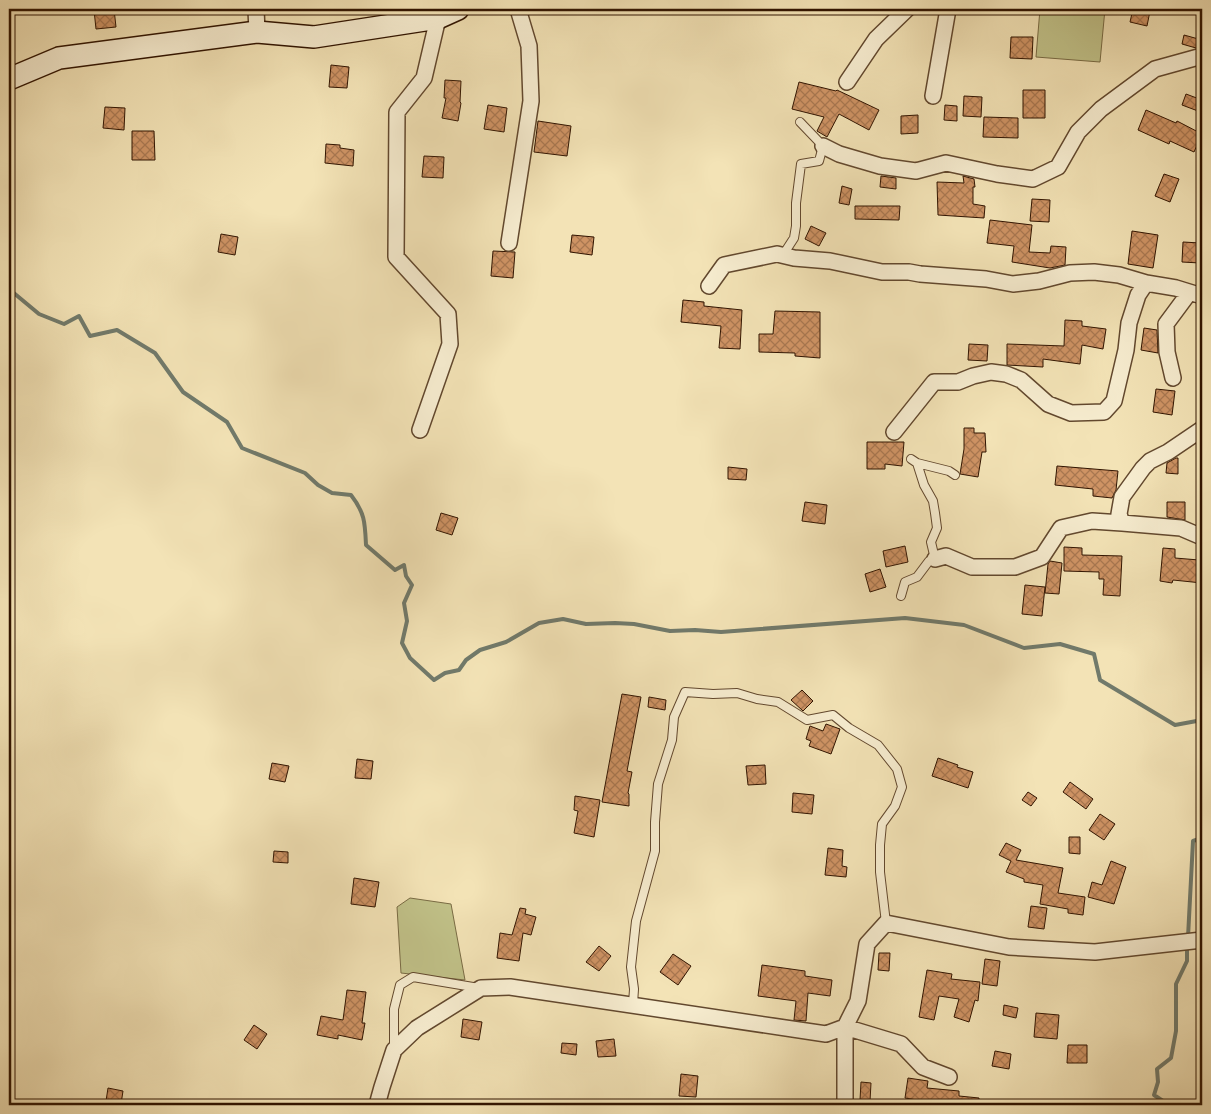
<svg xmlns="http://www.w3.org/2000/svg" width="1211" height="1114" font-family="'IM FELL DW Pica',serif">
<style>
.grass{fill:#c1c289;stroke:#796b44}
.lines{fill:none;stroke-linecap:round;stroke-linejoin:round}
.stream{stroke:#717a6b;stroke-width:4}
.building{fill:url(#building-cross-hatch);stroke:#311400}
.lane-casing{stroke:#62482e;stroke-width:10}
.street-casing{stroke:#62482e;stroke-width:18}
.secondary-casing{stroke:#311400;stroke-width:24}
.lane{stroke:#f7edd0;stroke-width:8}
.street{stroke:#f7edd0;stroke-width:15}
.secondary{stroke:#f7edd0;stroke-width:21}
</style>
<defs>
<pattern id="building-cross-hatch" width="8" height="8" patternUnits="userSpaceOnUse" patternTransform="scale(1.25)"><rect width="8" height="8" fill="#ce9364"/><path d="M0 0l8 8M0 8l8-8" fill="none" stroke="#a87750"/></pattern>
</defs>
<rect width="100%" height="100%" fill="#f3e3b6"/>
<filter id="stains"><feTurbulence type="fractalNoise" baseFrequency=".004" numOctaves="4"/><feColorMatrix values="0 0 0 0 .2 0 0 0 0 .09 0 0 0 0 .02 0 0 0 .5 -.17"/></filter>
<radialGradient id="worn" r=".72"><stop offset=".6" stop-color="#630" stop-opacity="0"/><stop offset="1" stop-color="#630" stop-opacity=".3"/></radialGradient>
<path class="grass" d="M 1040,9 L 1105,9 L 1100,62 L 1036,57 Z
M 410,898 L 451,904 L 465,980 L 401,973 L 397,907 Z"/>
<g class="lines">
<path class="stream" d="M 9,289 L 39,314 L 64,324 L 79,316 L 90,336 L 117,330 L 155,353 L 183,392 L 227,422 L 242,448 L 305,473 L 318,485 L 332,493 L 351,495 C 365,513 365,523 366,545 L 395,570 L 404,565 L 406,576 L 412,585 L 404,603 L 407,621 L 402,643 L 410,658 L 434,680 L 445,673 L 459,670 L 466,660 L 480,650 L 506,642 L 539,623 L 563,619 L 586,624 L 615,623 L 634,624 L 670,631 L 695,630 L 721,632 L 905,618 L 964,625 L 1024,648 L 1060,644 L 1094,654 L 1100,680 L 1175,725 L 1202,720
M 1188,937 L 1193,841 L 1202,838
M 1169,1105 L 1154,1095 L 1158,1082 L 1157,1069 L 1171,1058 L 1176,1031 L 1176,984 L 1187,961 L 1187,944"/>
</g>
<path class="building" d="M 109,9 L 114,9 L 116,27 L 96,29 L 94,10 Z
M 1133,9 L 1150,11 L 1147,26 L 1130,22 Z
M 1184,35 L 1202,40 L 1202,47 L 1196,48 L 1182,44 Z
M 1011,37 L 1033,37 L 1032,59 L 1010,58 Z
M 331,65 L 349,67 L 347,88 L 329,87 Z
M 445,80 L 461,81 L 460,102 L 461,103 L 458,121 L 442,118 L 446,98 L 444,98 Z
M 799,82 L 836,91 L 837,90 L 879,110 L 869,130 L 839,114 L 827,137 L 817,131 L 824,117 L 792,109 Z
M 1023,90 L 1045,90 L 1045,118 L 1023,118 Z
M 1186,94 L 1202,100 L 1198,111 L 1182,105 Z
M 964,96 L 982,97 L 981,117 L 963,116 Z
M 488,105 L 507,108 L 504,132 L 484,129 Z
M 945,105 L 957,106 L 957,121 L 944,120 Z
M 105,107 L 125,108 L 124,130 L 103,128 Z
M 1146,110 L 1176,123 L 1177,121 L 1202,134 L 1194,152 L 1170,141 L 1169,144 L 1138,130 Z
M 918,115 L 918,133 L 901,134 L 901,116 Z
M 984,117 L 1018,118 L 1018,138 L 983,137 Z
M 538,121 L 571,126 L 567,156 L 534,152 Z
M 132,131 L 154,131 L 155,160 L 132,160 Z
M 326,144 L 340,145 L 340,148 L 354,150 L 353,166 L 325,163 Z
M 424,156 L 444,157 L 443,178 L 422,177 Z
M 1164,174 L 1179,179 L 1170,202 L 1155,196 Z
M 881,176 L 896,178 L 896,189 L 880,187 Z
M 963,176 L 974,179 L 975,187 L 973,187 L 973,204 L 985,206 L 984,218 L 938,215 L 937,182 L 964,183 Z
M 842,186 L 852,189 L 849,205 L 839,203 Z
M 1032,199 L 1050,200 L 1049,222 L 1030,221 Z
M 855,206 L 900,206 L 899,220 L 855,219 Z
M 990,220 L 1032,225 L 1029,252 L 1050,253 L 1051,246 L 1066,247 L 1065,265 L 1050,268 L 1012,262 L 1014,246 L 987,243 Z
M 811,226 L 826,233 L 819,246 L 805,239 Z
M 1132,231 L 1158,235 L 1153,268 L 1128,264 Z
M 221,234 L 238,237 L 235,255 L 218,252 Z
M 572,235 L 594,237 L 592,255 L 570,252 Z
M 1183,242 L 1200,243 L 1200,263 L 1182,262 Z
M 493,251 L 515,252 L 513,278 L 491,276 Z
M 683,300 L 704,302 L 704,306 L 742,310 L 740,349 L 719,348 L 721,326 L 681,322 Z
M 775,311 L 820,312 L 820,358 L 795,356 L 795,353 L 759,352 L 759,334 L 773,334 Z
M 1065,320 L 1082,321 L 1082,326 L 1106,329 L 1103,349 L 1082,345 L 1080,364 L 1043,359 L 1043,367 L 1007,365 L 1007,344 L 1064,346 Z
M 1144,328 L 1157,330 L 1158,353 L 1141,350 Z
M 969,344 L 988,345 L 987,361 L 968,360 Z
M 1156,389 L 1175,391 L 1172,415 L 1153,412 Z
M 964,428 L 974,428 L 974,433 L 985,433 L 986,452 L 982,452 L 978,477 L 960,474 L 964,449 Z
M 867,442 L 904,442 L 902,466 L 885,464 L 885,469 L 867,469 Z
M 1176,458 L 1178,458 L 1178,474 L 1166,473 L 1167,463 Z
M 1057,466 L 1118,471 L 1116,490 L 1112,498 L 1093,496 L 1093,489 L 1055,485 Z
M 728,467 L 747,469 L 746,480 L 728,479 Z
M 805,502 L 827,505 L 825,524 L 802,521 Z
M 1167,502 L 1185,502 L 1185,520 L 1167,517 Z
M 441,513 L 458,518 L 452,535 L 436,530 Z
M 905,546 L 908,562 L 886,567 L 883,551 Z
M 1064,547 L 1082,548 L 1082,555 L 1122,556 L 1120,596 L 1103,595 L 1104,579 L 1099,579 L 1099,572 L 1064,571 Z
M 1163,548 L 1175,549 L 1175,558 L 1199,560 L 1199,563 L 1202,563 L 1202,583 L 1173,580 L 1172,583 L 1160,581 Z
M 1050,561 L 1062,563 L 1059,594 L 1045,593 L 1048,564 Z
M 880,569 L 886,587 L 870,592 L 865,574 Z
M 1025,585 L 1045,587 L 1042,616 L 1022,614 Z
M 802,690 L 813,701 L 803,711 L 791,700 Z
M 622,694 L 641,697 L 627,771 L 632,772 L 628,793 L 629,794 L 629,806 L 602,802 Z
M 649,697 L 666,700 L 665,710 L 648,707 Z
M 826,724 L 840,729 L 831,754 L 809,746 L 811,741 L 806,739 L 810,726 L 823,731 Z
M 938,758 L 958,765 L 957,767 L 973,772 L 968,788 L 932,776 Z
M 357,759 L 373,761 L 371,779 L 355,778 Z
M 272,763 L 289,766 L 285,782 L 269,779 Z
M 765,765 L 766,784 L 748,785 L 746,766 Z
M 1070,782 L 1093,799 L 1086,809 L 1063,792 Z
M 1028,792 L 1037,798 L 1031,806 L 1022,800 Z
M 793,793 L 814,795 L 812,814 L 792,812 Z
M 575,796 L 600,800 L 594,837 L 574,833 L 578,811 L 574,810 Z
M 1100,814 L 1115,824 L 1104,840 L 1089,830 Z
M 1069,837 L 1080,837 L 1080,854 L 1069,853 Z
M 1006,843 L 1021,850 L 1016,860 L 1063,868 L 1058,893 L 1085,897 L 1083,915 L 1068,913 L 1068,909 L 1040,904 L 1043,885 L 1024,882 L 1024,879 L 1006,872 L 1011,861 L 999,855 Z
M 828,848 L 843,850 L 842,866 L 847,867 L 846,877 L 825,875 Z
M 274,851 L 288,852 L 288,863 L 273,862 Z
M 1111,861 L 1126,867 L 1114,904 L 1088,897 L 1092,882 L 1102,885 Z
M 354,878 L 379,882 L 375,907 L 351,904 Z
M 1031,906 L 1047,908 L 1044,929 L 1028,927 Z
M 520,908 L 526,909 L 525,914 L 536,917 L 531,935 L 523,933 L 519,961 L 497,958 L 500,933 L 512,935 Z
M 599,946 L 611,956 L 599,971 L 586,962 Z
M 879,953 L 890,953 L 889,971 L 878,970 Z
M 673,954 L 691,966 L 678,985 L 660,972 Z
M 985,959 L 1000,961 L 997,986 L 982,984 Z
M 762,965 L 805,971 L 805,976 L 832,980 L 830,996 L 808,993 L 806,1021 L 794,1020 L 796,1001 L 758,996 Z
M 927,970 L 952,974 L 951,979 L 980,982 L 978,1001 L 975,1000 L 969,1022 L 954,1017 L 959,999 L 939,996 L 934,1020 L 919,1017 Z
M 347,990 L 366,992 L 362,1023 L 365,1023 L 362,1040 L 338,1035 L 338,1039 L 317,1035 L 321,1016 L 343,1020 Z
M 1004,1005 L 1018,1008 L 1016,1018 L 1003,1015 Z
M 1036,1013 L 1059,1015 L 1057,1039 L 1034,1037 Z
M 463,1019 L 482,1022 L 479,1040 L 461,1037 Z
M 254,1025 L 267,1034 L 257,1049 L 244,1040 Z
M 614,1039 L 616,1056 L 598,1057 L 596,1041 Z
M 562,1043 L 577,1044 L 576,1055 L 561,1053 Z
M 1068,1045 L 1087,1045 L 1087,1063 L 1067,1063 Z
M 995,1051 L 1011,1054 L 1009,1069 L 992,1066 Z
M 681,1074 L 698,1076 L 696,1097 L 679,1096 Z
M 908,1078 L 928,1081 L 927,1088 L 959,1091 L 959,1096 L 979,1098 L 979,1105 L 940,1105 L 941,1104 L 905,1098 Z
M 861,1082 L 871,1083 L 870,1101 L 860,1100 Z
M 108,1088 L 123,1091 L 121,1104 L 106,1101 Z"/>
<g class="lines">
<defs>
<path id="lane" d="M 783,255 L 794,238 L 796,226 L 796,203 L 801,164 L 819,161 L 823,146 L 800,122
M 917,463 L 949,471 L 955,475
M 901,596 L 905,582 L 917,577 L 929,561 L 935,559 L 931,542 L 937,528 L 935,513 L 933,501 L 924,485 L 917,463 L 911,459
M 633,1004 L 634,989 L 631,967 L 636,921 L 655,851 L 655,822 L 658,784 L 672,740 L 674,717 L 685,692 L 713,694 L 737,693 L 757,699 L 778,702 L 807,720 L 833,715 L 849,728 L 878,745 L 897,769 L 902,787 L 895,806 L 882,824 L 880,845 L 880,872 L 886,923
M 394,1050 L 394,1009 L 400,985 L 413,977 L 479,988"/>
<path id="street" d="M 256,9 L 257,32
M 847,82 L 876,39 L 907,9
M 933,96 L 948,9
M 823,146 L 839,154 L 880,166 L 916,171 L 946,163 L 997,174 L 1033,179 L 1058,167 L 1078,132 L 1101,109 L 1155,69 L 1202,56
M 509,243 L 531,101 L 529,46 L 518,9
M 709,286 L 724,265 L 777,254 L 794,258 L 830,261 L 882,272 L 909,272 L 920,274 L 986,279 L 1013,284 L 1039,281 L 1070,273 L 1094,272 L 1119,275 L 1146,283
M 1173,378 L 1167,352 L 1166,324 L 1189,293
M 420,430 L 450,344 L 448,314 L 396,257 L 397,112 L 424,78 L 438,18
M 894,432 L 934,382 L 958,382 L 973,376 L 991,372 L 1006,374 L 1021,380 L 1048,404 L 1071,413 L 1104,412 L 1114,401 L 1126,350 L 1129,323 L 1138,295 L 1146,283 L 1176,288 L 1202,296
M 1122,523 L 1119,514 L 1122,497 L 1143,468 L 1150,461 L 1168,452 L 1202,429
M 935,559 L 946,556 L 972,567 L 1015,567 L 1042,557 L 1061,528 L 1092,521 L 1122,523 L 1181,528 L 1202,537
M 377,1105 L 382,1087 L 394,1050 L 417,1028 L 481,988 L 510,987 L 826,1034 L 845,1027 L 858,1001 L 867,944 L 886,923 L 1009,947 L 1095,952 L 1202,940
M 845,1105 L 845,1027 L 901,1044 L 923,1067 L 949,1077"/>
<path id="secondary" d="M 9,79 L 59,58 L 257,32 L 314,37 L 438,18 L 458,9"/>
</defs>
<use href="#lane" class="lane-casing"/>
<use href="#street" class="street-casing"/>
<use href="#secondary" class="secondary-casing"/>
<use href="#lane" class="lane"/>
<use href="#street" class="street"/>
<use href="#secondary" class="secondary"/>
</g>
<rect width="1211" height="1114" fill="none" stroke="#f3e3b6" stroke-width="30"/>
<rect x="10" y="10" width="1191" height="1094" fill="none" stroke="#311400" stroke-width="2.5"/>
<rect x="15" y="15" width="1181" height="1084" fill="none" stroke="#311400"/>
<rect width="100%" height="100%" filter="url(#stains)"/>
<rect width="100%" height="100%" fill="url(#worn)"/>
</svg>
